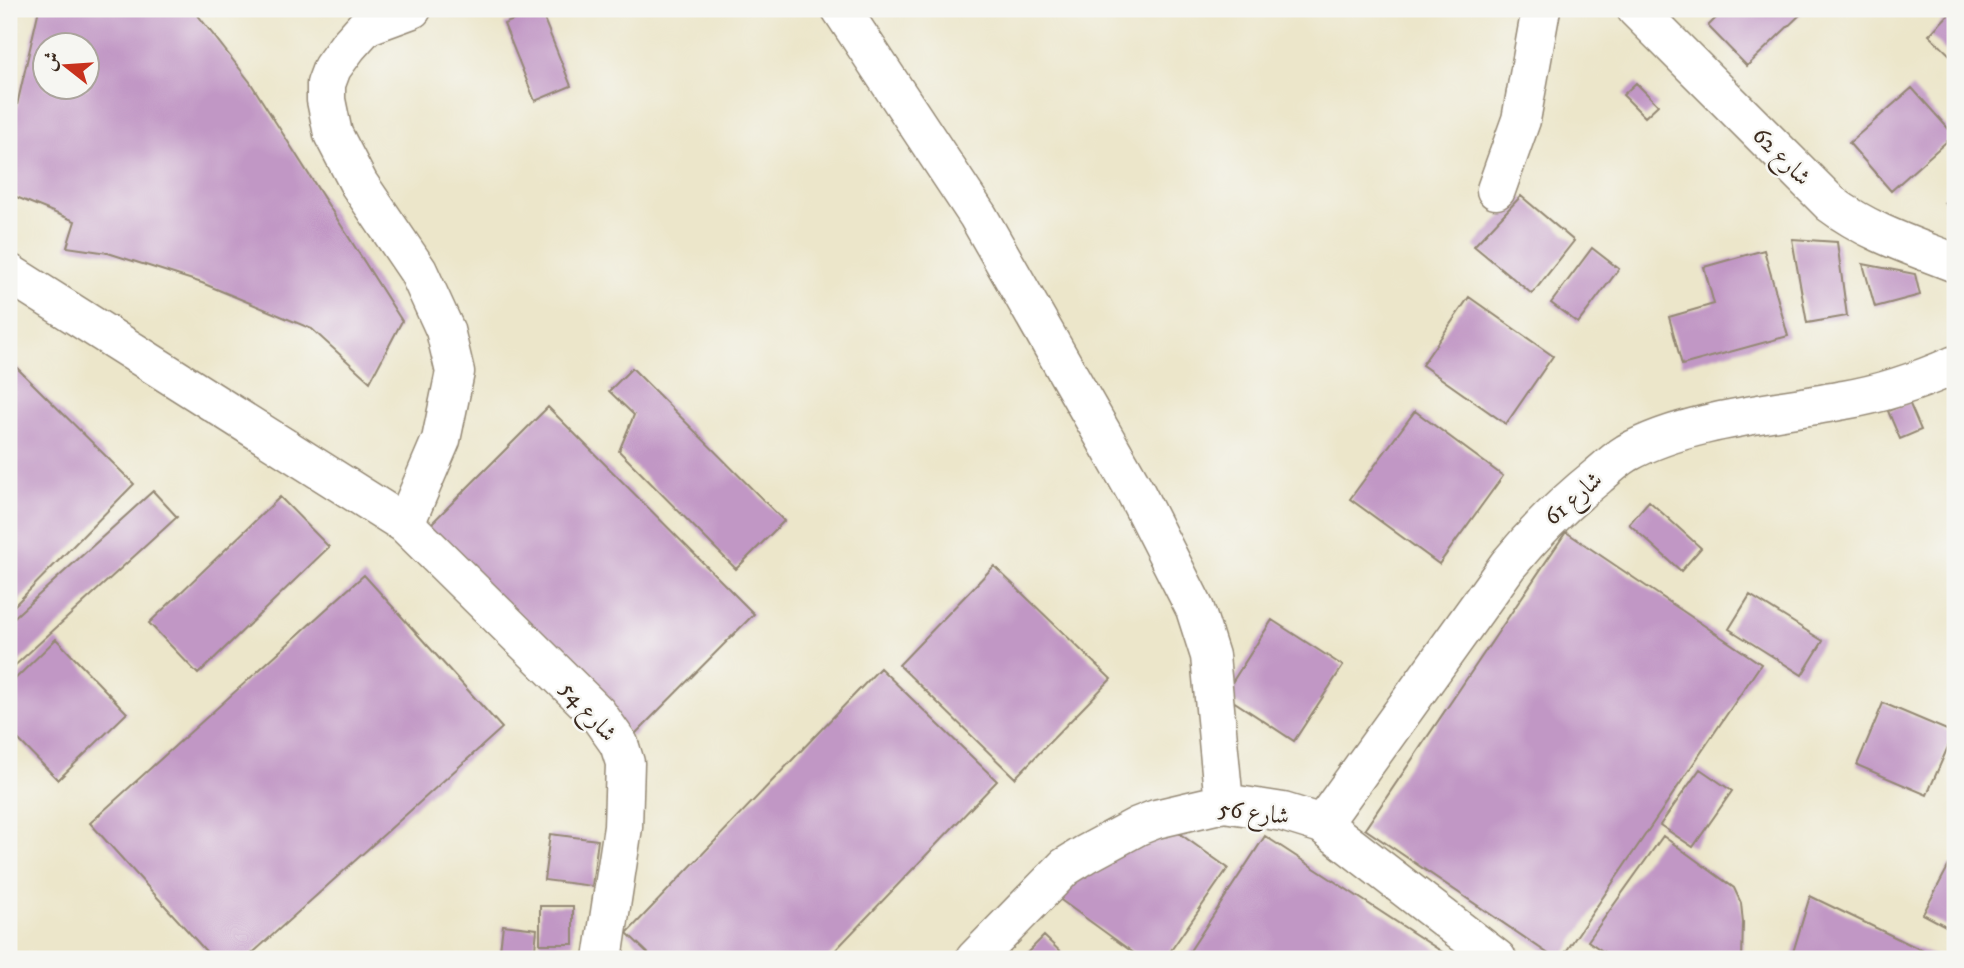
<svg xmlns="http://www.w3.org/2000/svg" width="1964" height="968" font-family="'IM FELL DW Pica',Amiri,serif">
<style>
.building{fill:#c197c5;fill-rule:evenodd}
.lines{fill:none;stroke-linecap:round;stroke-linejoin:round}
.minor-casing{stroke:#948874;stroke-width:41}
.minor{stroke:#fff;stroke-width:38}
.labels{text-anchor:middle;stroke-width:5;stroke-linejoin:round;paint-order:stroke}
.street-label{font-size:24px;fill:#3b2a1e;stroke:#f6f6f2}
</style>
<rect width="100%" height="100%" fill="#f6f6f2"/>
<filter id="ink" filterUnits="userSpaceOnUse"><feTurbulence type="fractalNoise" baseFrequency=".0143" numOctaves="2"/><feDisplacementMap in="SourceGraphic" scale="14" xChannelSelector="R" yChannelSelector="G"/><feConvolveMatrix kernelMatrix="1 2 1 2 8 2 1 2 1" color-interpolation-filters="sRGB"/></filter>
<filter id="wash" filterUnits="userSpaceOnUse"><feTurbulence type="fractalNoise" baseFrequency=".00686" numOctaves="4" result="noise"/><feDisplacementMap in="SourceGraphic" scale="28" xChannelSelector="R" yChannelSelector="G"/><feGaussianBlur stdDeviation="1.57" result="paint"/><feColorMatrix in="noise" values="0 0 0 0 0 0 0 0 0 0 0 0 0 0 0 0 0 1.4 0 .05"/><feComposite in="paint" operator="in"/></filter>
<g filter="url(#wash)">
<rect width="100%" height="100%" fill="#ece6ca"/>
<g id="blocks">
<path class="building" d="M 39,9 L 193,9 L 250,82 L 402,321 L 370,382 L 312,329 L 202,283 L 108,253 L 67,247 L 75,221 L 9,194 L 9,140 ZM 46,46 L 88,46 L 88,88 L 46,88 Z
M 540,9 L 571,86 L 535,101 L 504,24 Z
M 1725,9 L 1806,9 L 1747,66 L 1708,26 Z
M 1954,9 L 1955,9 L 1955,60 L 1929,35 Z
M 1636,83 L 1658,105 L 1645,117 L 1623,95 Z
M 1912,88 L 1954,135 L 1891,191 L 1849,143 Z
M 1955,190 L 1955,214 L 1944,203 Z
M 1521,196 L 1574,241 L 1532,294 L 1474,246 Z
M 1792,239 L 1837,242 L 1847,316 L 1807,323 Z
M 1592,248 L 1619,269 L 1578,323 L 1551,303 Z
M 1764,250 L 1788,336 L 1682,365 L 1669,317 L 1714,304 L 1704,267 Z
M 1863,264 L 1915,274 L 1920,295 L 1875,307 Z
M 1469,297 L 1553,356 L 1506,424 L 1422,365 Z
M 14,365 L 134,484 L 9,611 L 9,370 Z
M 632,368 L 784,521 L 736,569 L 619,451 L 634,415 L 609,391 Z
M 1909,402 L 1921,430 L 1900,439 L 1888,411 Z
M 548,407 L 754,614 L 632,737 L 426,529 Z
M 1415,411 L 1503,476 L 1439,564 L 1350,499 Z
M 153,491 L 177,517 L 9,671 L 9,622 Z
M 280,497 L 329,547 L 198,674 L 149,623 Z
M 1649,501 L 1701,548 L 1681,571 L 1629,524 Z
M 1566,532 L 1761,664 L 1561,959 L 1556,959 L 1365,829 Z
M 994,566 L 1111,679 L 1015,778 L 899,665 Z
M 364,575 L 502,728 L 246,959 L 213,959 L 90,823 Z
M 1750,595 L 1823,641 L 1802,675 L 1729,629 Z
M 1272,620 L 1343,666 L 1294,741 L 1224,695 Z
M 56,639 L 127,713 L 58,780 L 9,730 L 9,685 Z
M 880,668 L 997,781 L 827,959 L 654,959 L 627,933 Z
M 1883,703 L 1954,733 L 1927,795 L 1857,765 Z
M 1700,769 L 1732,791 L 1693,847 L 1660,825 Z
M 1166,824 L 1228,868 L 1165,959 L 1142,959 L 1058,898 L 1103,854 Z
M 550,834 L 598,840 L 592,886 L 544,880 Z
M 1265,836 L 1447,955 L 1444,959 L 1189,959 L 1186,957 Z
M 1663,836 L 1734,888 L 1741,903 L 1743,923 L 1742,959 L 1614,959 L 1588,941 Z
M 1949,865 L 1955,868 L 1955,931 L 1923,914 Z
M 1810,896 L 1940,959 L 1791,959 Z
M 540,906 L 573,906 L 573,944 L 540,944 Z
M 503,925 L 537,929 L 534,959 L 499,959 Z
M 1044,936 L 1068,959 L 1021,959 Z"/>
</g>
</g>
<g filter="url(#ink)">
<use href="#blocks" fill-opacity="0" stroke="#948874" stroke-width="2"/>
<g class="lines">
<defs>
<path id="minor" d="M 841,9 L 978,216 L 1135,491 L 1195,609 L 1210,656 L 1224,803
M 1636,9 L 1831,204 C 1868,232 1912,246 1955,263
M 1496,190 L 1521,120 L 1541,9
M 9,273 L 405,524 L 597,713 L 619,744 L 625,763 L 623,827 L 603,959
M 405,524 L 441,440 L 455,372 L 445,330 L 418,271 L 359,184 L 333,134 L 326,100 L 326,84 L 332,68 L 348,46 L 366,26 L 412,9
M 1322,824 L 1508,565 C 1535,532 1564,503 1598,476 C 1607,468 1617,459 1627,453 C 1688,419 1776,413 1844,400 C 1881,394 1921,380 1955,365
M 975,959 L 1065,867 L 1086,854 L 1138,826 L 1156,819 L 1224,803 L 1283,812 L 1322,824 L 1497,959"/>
</defs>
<use href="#minor" class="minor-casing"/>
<use href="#minor" class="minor"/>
</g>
</g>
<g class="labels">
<g class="street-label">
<text transform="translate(1782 156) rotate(45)" y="8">شارع 62</text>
<text transform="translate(1573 498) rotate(-41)" y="8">شارع 61</text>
<text transform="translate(589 711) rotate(49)" y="8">شارع 54</text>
<text transform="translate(1254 812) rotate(7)" y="8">شارع 56</text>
</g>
</g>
<rect width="1964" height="968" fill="none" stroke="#f6f6f2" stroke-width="35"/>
<g transform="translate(66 66) rotate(287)"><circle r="33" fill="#f6f6f2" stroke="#aba49d" stroke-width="2"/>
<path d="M0-5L12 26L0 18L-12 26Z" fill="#c8321e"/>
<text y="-10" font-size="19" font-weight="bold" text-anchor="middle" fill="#3b2a1e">ش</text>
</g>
</svg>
